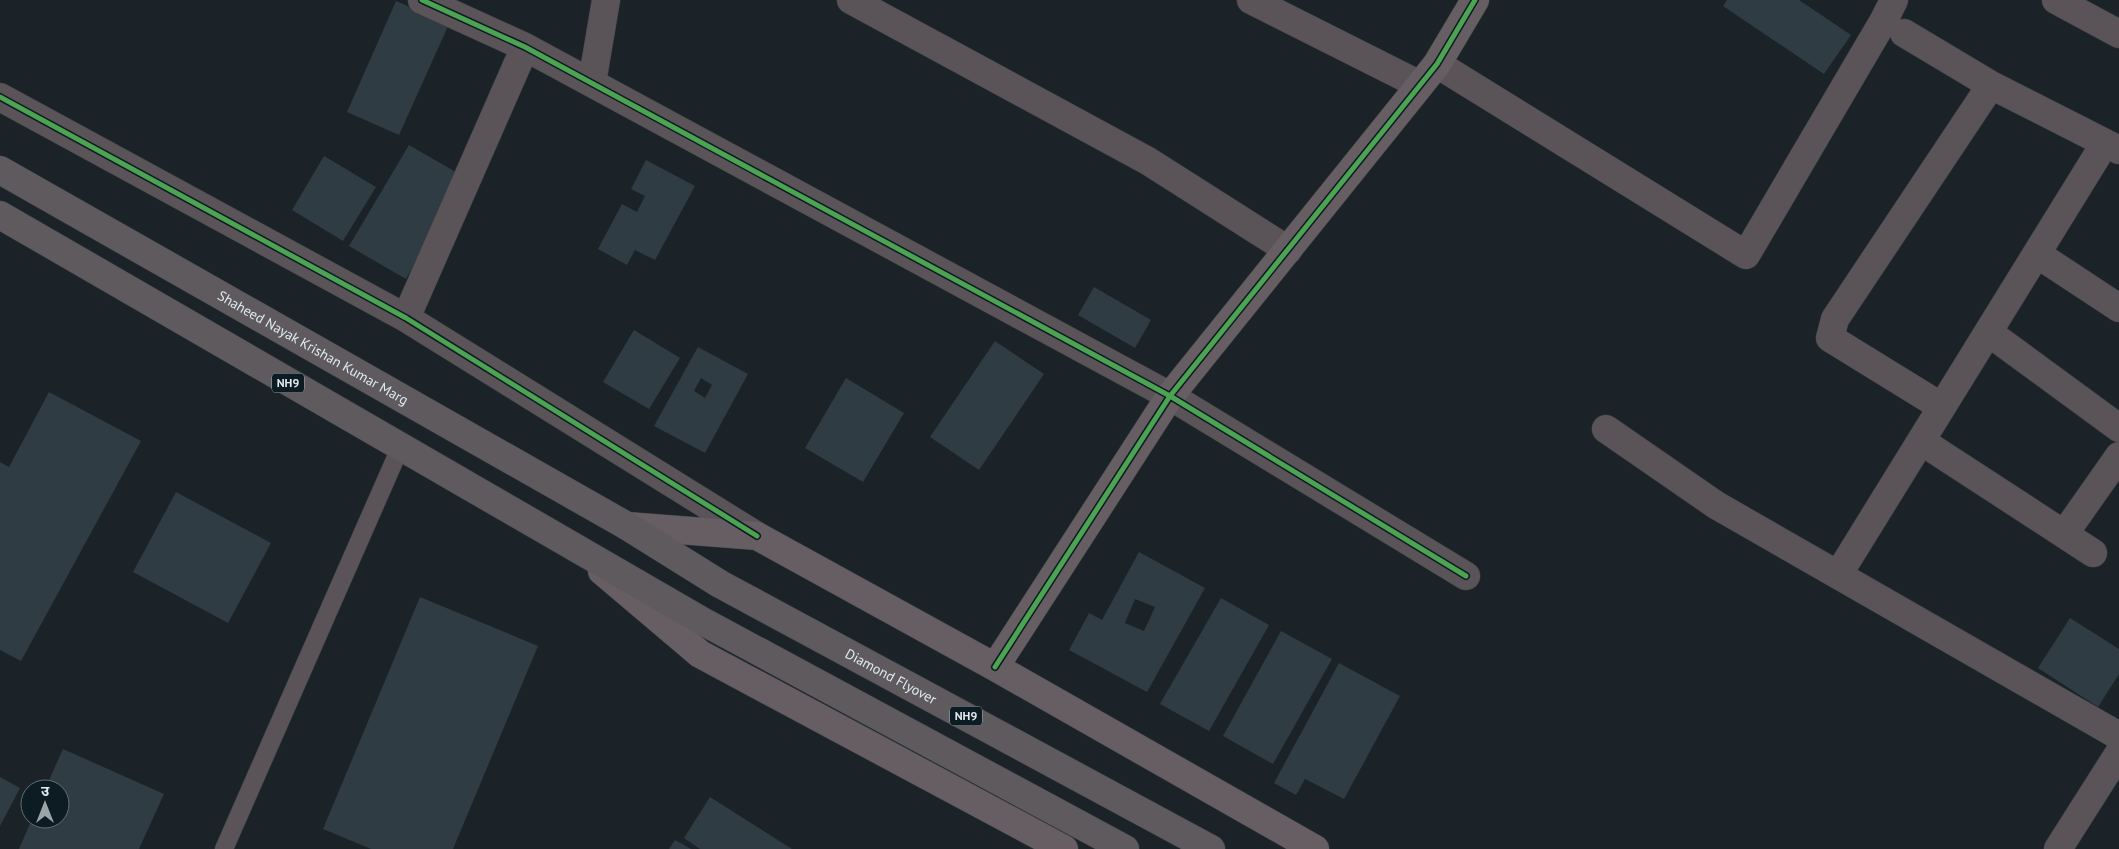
<svg xmlns="http://www.w3.org/2000/svg" width="2119" height="849" font-family="'PT Sans','Noto Sans Devanagari',sans-serif">
<style>
.building{fill:#2f3c43;fill-rule:evenodd}
.lines{fill:none;stroke-linecap:round;stroke-linejoin:round}
.lane-casing{stroke:#373e43;stroke-width:19}
.street-casing{stroke:#373e43;stroke-width:29}
.secondary-casing{stroke:#373e43;stroke-width:29}
.highway-casing{stroke:#373e43;stroke-width:29}
.lane{stroke:#5a5357;stroke-width:18}
.street{stroke:#5a5357;stroke-width:28}
.secondary{stroke:#665e62;stroke-width:28}
.highway{stroke:#5e5a5e;stroke-width:28}
.cycleway-casing{stroke:#0d1b23;stroke-width:8}
.cycleway{stroke:#4ca352;stroke-width:5}
.labels{text-anchor:middle;stroke-width:4.5;stroke-linejoin:round;paint-order:stroke}
.shield{fill:#0d1b23;stroke:#a1acb2;stroke-width:1}
.shield-label{font-size:12px;font-weight:bold;fill:#e0eaef}
.street-label{font-size:14px;fill:#e0eaef;stroke:#0d1b23}
</style>
<rect width="100%" height="100%" fill="#1b2328"/>
<path class="building" d="M 1727,0 L 1799,0 L 1851,35 L 1824,74 L 1723,6 Z
M 396,1 L 449,24 L 399,135 L 347,112 Z
M 409,145 L 466,178 L 406,279 L 349,246 Z
M 324,156 L 376,187 L 343,241 L 292,210 Z
M 646,160 L 695,186 L 655,260 L 635,250 L 627,265 L 598,249 L 622,204 L 637,212 L 645,196 L 631,189 Z
M 1094,287 L 1151,320 L 1135,348 L 1078,315 Z
M 634,330 L 680,358 L 649,409 L 603,382 Z
M 995,341 L 1044,374 L 979,470 L 930,437 Z
M 698,347 L 748,374 L 705,453 L 654,426 ZM 701,378 L 712,385 L 705,398 L 694,391 Z
M 846,378 L 904,413 L 863,482 L 805,448 Z
M 49,392 L 141,441 L 21,661 L 0,650 L 0,462 L 9,467 Z
M 176,492 L 271,543 L 228,623 L 133,572 Z
M 1139,552 L 1205,588 L 1147,692 L 1069,650 L 1089,613 L 1102,620 ZM 1135,599 L 1155,607 L 1144,631 L 1125,623 Z
M 420,597 L 538,646 L 453,849 L 371,849 L 323,829 Z
M 1221,598 L 1269,625 L 1209,731 L 1160,704 Z
M 2070,618 L 2119,649 L 2119,674 L 2098,707 L 2038,668 Z
M 1281,631 L 1332,659 L 1273,764 L 1223,736 Z
M 1339,663 L 1400,696 L 1344,799 L 1305,779 L 1296,795 L 1274,783 Z
M 63,749 L 164,794 L 139,849 L 19,849 L 32,819 L 60,819 L 60,789 L 45,789 Z
M 0,777 L 20,788 L 0,826 Z
M 710,797 L 792,849 L 700,849 L 684,838 Z
M 675,840 L 691,849 L 669,849 Z"/>
<g class="lines">
<defs>
<path id="lane" d="M 224,849 L 400,448"/>
<path id="street" d="M 422,0 L 525,47 L 1170,396 L 1466,576
M 851,0 L 1148,161 L 1288,250
M 1251,0 L 1420,85
M 2056,0 L 2119,34
M 1904,33 L 1991,85 L 2119,150
M 1437,64 L 1746,255 L 1884,20 L 1894,0
M 592,83 L 606,0
M 0,97 L 406,318 L 757,536
M 2037,254 L 2119,308
M 406,318 L 525,47
M 1988,332 L 2119,428
M 1942,407 L 1830,338 L 1835,319 L 1991,85
M 1606,429 L 1716,505 L 2119,736
M 1921,441 L 2093,553
M 2065,533 L 2119,456
M 1838,575 L 2105,143
M 2058,849 L 2119,753"/>
<path id="secondary" d="M 627,526 L 757,536 L 995,667 L 1315,849
M 602,571 L 700,654 L 1064,849
M 995,667 L 1170,396 L 1437,64 L 1475,0"/>
<g id="highway">
<path id="s1" d="M 0,170 L 627,526 L 720,584 L 1211,849"/>
<path d="M 0,215 L 704,622 L 1125,849"/>
</g>
</defs>
<use href="#lane" class="lane-casing"/>
<use href="#street" class="street-casing"/>
<use href="#secondary" class="secondary-casing"/>
<use href="#highway" class="highway-casing"/>
<use href="#lane" class="lane"/>
<use href="#street" class="street"/>
<use href="#secondary" class="secondary"/>
<use href="#highway" class="highway"/>
<defs>
<path id="cycleway" d="M 422,0 L 525,47 L 1170,396 L 1466,576
M 0,97 L 406,318 L 757,536
M 995,667 L 1170,396 L 1437,64 L 1475,0"/>
</defs>
<use href="#cycleway" class="cycleway-casing"/>
<use href="#cycleway" class="cycleway"/>
</g>
<g class="labels">
<g class="shield">
<rect x="272" y="373.5" width="32" height="19" rx="4"/>
<rect x="950" y="706.5" width="32" height="19" rx="4"/>
</g>
<g class="shield-label">
<text x="288" y="387">NH9</text>
<text x="966" y="720">NH9</text>
</g>
<g class="street-label">
<text dy="5" stroke="none"><textPath href="#s1" startOffset="360">Shaheed Nayak Krishan Kumar Marg</textPath></text>
<text dy="5" stroke="none"><textPath href="#s1" startOffset="1025">Diamond Flyover</textPath></text>
</g>
</g>
<g transform="translate(45 804)"><circle r="24" fill="#0d1b23" stroke="#616e75"/>
<path d="M0-4L9 19L0 12L-9 19Z" fill="#9ba4a9"/>
<text y="-8" font-size="14" font-weight="bold" text-anchor="middle" fill="#e0eaef">उ</text>
</g>
</svg>
